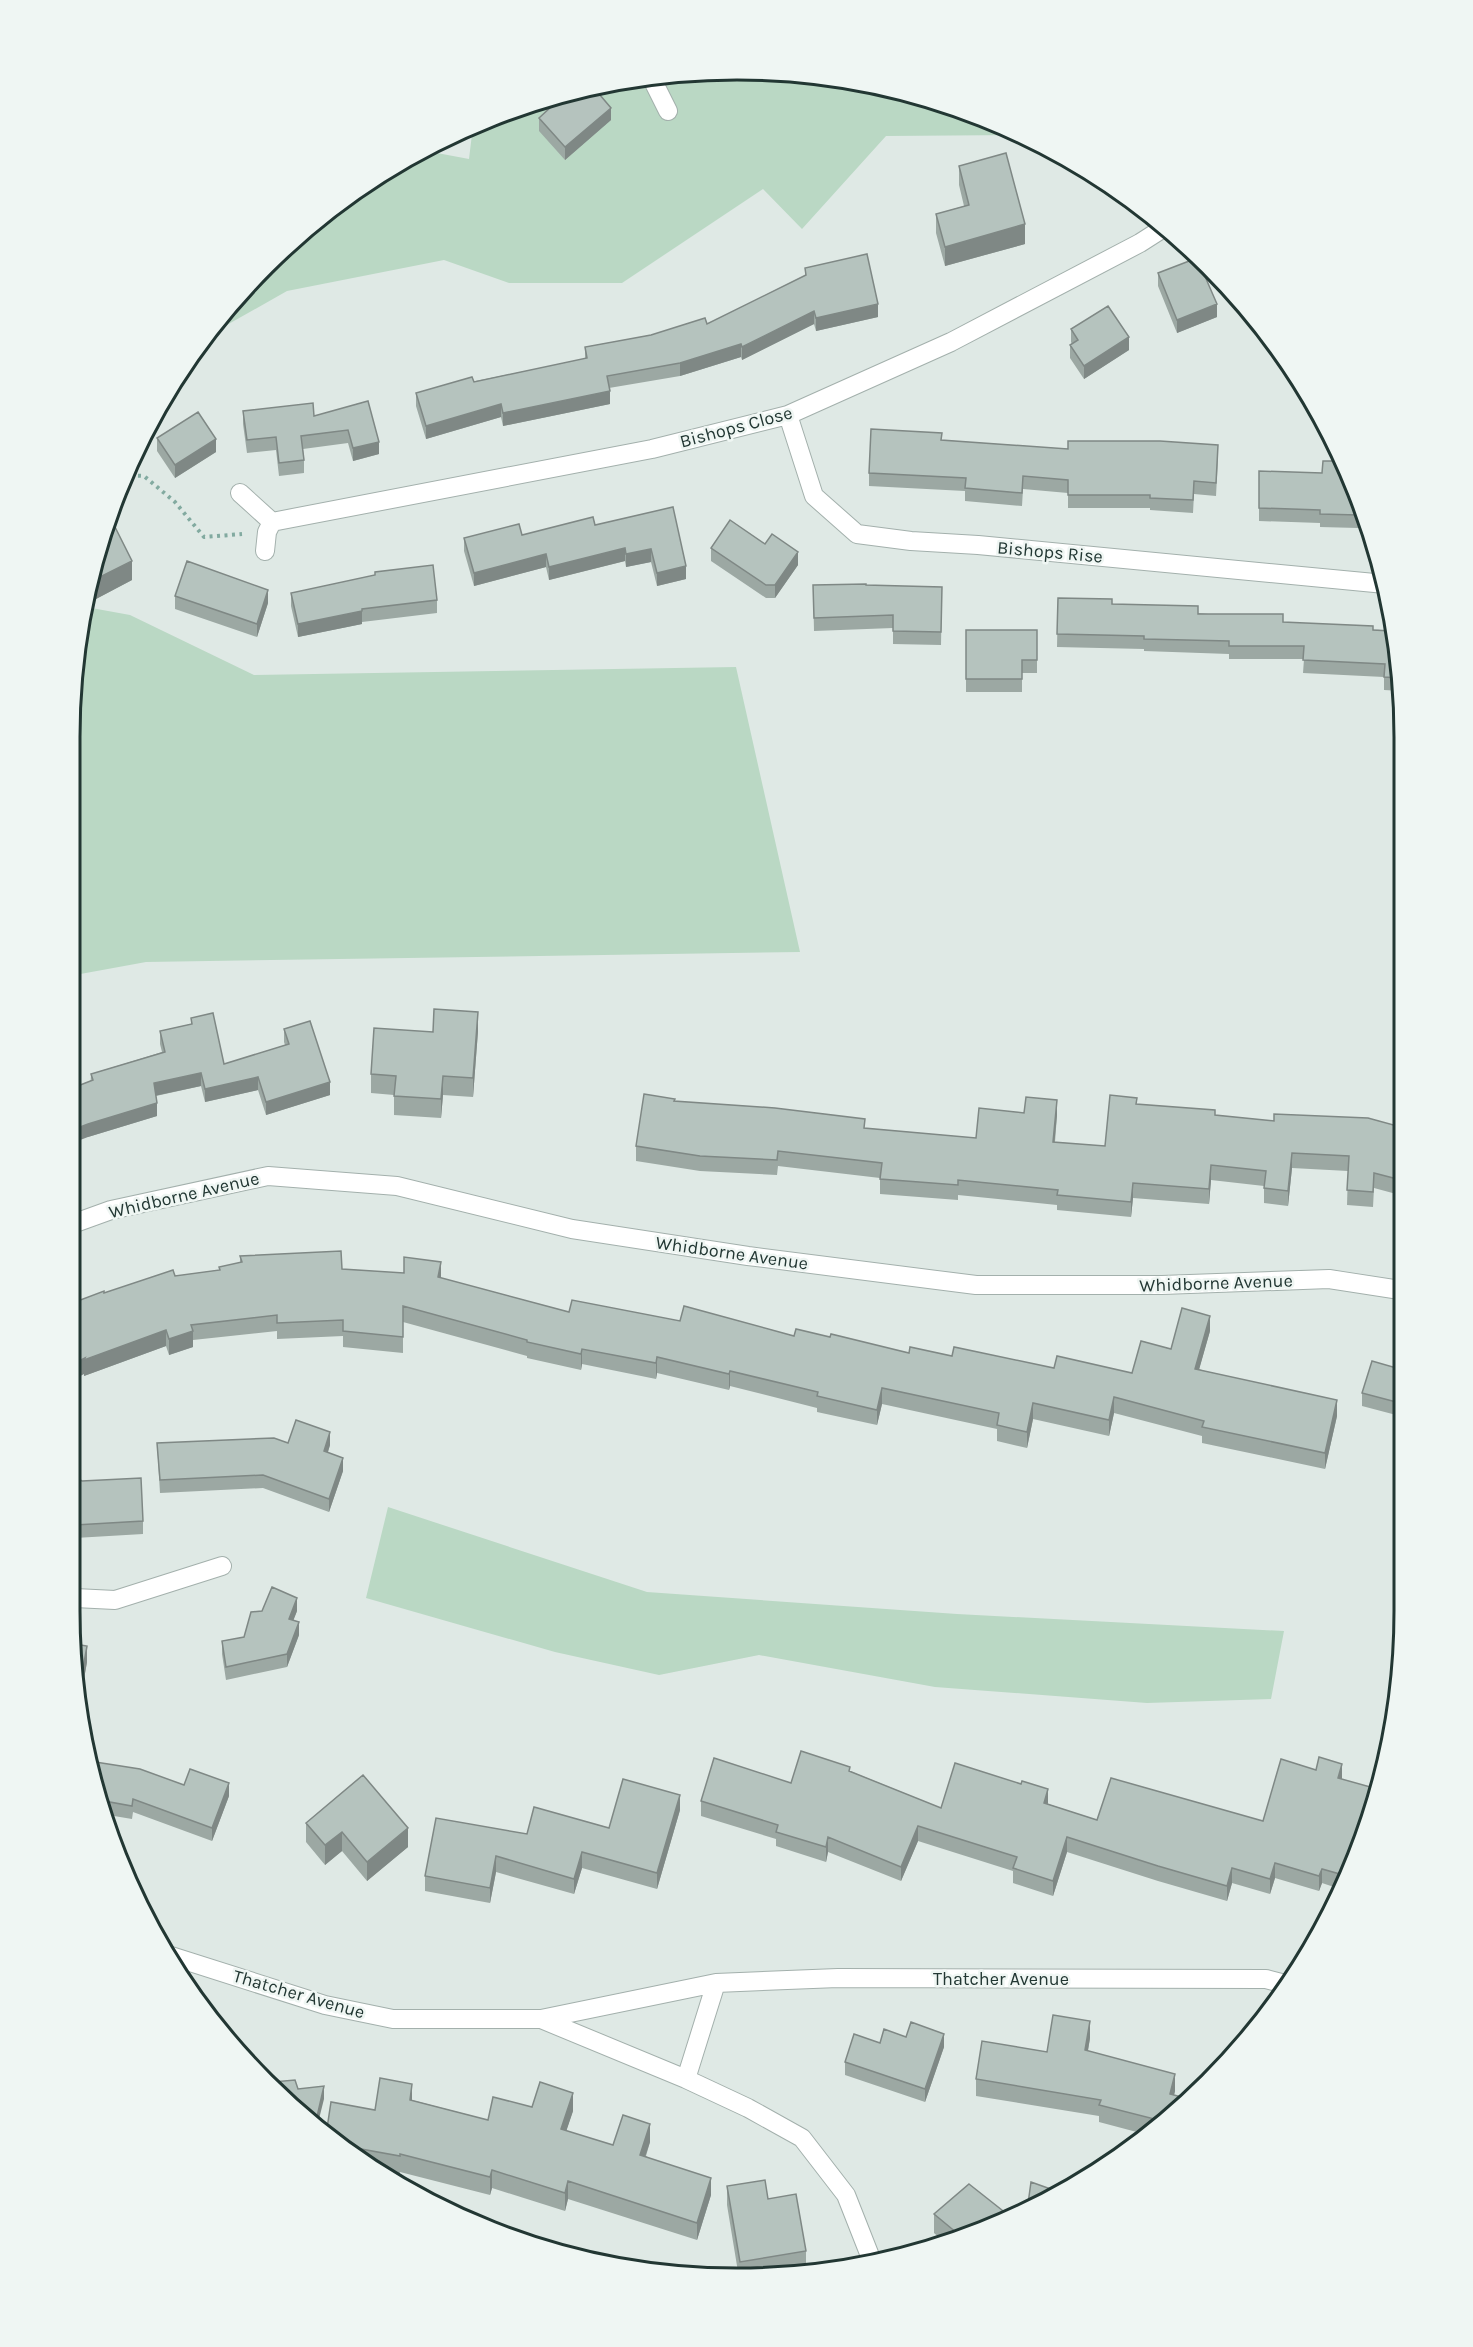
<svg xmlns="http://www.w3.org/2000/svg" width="1473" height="2347" font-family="Karla,sans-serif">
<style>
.green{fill:#bad8c4}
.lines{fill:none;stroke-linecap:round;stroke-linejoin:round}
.minor-casing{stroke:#a3b0ac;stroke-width:20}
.path{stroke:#82aaa0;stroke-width:4;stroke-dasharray:3 4.5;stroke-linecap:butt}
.minor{stroke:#fff;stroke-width:18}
.wall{fill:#9ca8a3}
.shaded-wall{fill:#7f8885}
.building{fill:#b5c3be;stroke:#7f8885;stroke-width:1.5}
.labels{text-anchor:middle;stroke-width:5;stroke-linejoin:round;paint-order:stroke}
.street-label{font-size:18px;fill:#223733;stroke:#eff6f3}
.rim{fill:none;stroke:#223733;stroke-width:3}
</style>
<rect width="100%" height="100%" fill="#dfe9e5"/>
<path class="green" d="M 780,70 L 909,92 L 1022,135 L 886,136 L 802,229 L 763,189 L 622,283 L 509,283 L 444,260 L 287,291 L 202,339 L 207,330 L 296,235 L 402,159 L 421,150 L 469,159 L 473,126 L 522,105 L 557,96 L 566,106 L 584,90 L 649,75 Z
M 86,607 L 130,615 L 254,675 L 736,667 L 800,952 L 146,962 L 75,975 L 75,650 Z
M 388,1507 L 647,1592 L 957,1614 L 1284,1631 L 1271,1699 L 1147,1703 L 935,1687 L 759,1655 L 659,1675 L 555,1652 L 366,1598 Z"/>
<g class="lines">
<defs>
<path id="minor" d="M 650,75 L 668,111
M 788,415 L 814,496 L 857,534 L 911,541 L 978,545 L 1385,584
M 240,493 L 272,522 L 652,449 L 788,415 L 951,342 L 1140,243 L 1165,227
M 265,551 L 267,532 L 272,522
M 75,1223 L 111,1210 L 268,1176 L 397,1186 L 572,1229 L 748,1256 L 976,1285 L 1162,1285 L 1329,1279 L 1400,1290
M 75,1598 L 115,1600 L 222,1566
M 168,1955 L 325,2005 L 393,2019 L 541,2019 L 716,1983 L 838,1978 L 1266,1979 L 1285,1984
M 541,2019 L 686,2079 L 748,2108 L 802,2138 L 846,2195 L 872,2261
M 686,2079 L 716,1983"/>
</defs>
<use href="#minor" class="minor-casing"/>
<path class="path" d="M 123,475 L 144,476 L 175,502 L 204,537 L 242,534"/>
<use href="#minor" class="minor"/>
</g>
<path class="wall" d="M 594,88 L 611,120 L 565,160 L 539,131 L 539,118 L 559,99 L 557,96 Z
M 959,166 L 1025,244 L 945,266 L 936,233 L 936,214 L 964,206 L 959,185 Z
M 1085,171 L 1098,179 L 1087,181 Z
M 805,268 L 878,317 L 816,331 L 814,324 L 742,360 L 741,357 L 680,376 L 609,388 L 610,404 L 503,426 L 501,417 L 426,439 L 416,406 L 416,393 L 585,359 L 585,347 L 651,335 L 707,324 L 805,276 Z
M 1158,273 L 1217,317 L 1177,333 L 1158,286 Z
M 1071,329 L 1129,350 L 1084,379 L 1070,358 L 1070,345 L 1072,344 L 1071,342 Z
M 368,401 L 379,454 L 353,461 L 348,443 L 303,449 L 304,460 L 304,473 L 279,476 L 276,450 L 247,453 L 243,424 L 243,411 L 314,416 Z
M 157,438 L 216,452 L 175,478 L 157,451 Z
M 942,440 L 1068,449 L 1218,458 L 1216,496 L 1194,494 L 1193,513 L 1150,510 L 1150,508 L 1068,508 L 1068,493 L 1023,489 L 1022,506 L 965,501 L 965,491 L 869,486 L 869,473 Z
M 1339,461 L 1359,510 L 1358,528 L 1320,527 L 1320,523 L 1259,521 L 1259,471 L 1322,473 Z
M 673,507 L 686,579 L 657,586 L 651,562 L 626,567 L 625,561 L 549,580 L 546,567 L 474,586 L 464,551 L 464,538 L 522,535 L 595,525 Z
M 110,517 L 132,580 L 96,599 L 91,589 Z
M 765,544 L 798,565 L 775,598 L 766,598 L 711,561 L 711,548 Z
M 813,585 L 942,587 L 941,645 L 893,644 L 893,628 L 814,631 Z
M 291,593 L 437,600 L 437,613 L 362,622 L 362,624 L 298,637 L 291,606 Z
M 175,596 L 268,603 L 257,637 L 175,609 Z
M 1058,598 L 1283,622 L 1392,631 L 1402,691 L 1384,690 L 1384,677 L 1303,673 L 1304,659 L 1229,659 L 1229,654 L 1144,651 L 1144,649 L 1057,647 Z
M 966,630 L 1037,630 L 1037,673 L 1022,673 L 1022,692 L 966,692 Z
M 191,1018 L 224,1064 L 285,1045 L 284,1042 L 284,1029 L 330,1095 L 266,1115 L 258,1090 L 205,1102 L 201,1086 L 156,1096 L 157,1116 L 88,1137 L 91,1074 L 162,1052 L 160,1044 L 160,1031 L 191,1024 Z
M 478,1031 L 473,1097 L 443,1095 L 441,1118 L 394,1115 L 394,1095 L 371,1093 L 371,1074 L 433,1032 Z
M 675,1101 L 865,1128 L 976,1138 L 1024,1113 L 1057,1115 L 1055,1142 L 1105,1146 L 1137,1104 L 1215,1115 L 1274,1121 L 1401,1127 L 1400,1195 L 1374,1188 L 1373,1207 L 1347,1205 L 1348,1171 L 1292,1168 L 1288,1206 L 1264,1203 L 1264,1186 L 1211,1180 L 1209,1204 L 1133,1198 L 1131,1217 L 1057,1210 L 1057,1205 L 958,1195 L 958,1200 L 880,1194 L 880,1178 L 778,1166 L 777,1175 L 700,1171 L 636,1161 L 636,1146 Z
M 240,1256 L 342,1269 L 404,1273 L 404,1257 L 441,1278 L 569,1312 L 680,1321 L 794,1336 L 830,1337 L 909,1353 L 952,1356 L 1054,1368 L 1132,1373 L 1171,1349 L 1210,1331 L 1199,1369 L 1337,1416 L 1325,1469 L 1202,1443 L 1202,1436 L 1114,1413 L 1109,1436 L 1033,1419 L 1027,1448 L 997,1441 L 997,1429 L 882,1404 L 877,1425 L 817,1412 L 817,1408 L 730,1386 L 729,1390 L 657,1373 L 656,1379 L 582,1364 L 581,1370 L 527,1358 L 527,1356 L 403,1322 L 403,1353 L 343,1347 L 343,1336 L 277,1339 L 277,1331 L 193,1340 L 193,1347 L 169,1355 L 166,1346 L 84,1376 L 104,1293 L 175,1276 L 219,1270 L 240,1262 Z
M 1400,1369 L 1400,1416 L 1362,1406 L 1362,1393 Z
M 157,1443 L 288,1443 L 330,1445 L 328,1452 L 343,1471 L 329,1512 L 263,1488 L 160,1493 Z
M 75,1476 L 143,1521 L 143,1534 L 75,1538 Z
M 297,1611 L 293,1620 L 299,1635 L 287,1667 L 226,1680 L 222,1654 L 222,1641 L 244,1637 Z
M 75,1644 L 87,1662 L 79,1707 L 77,1707 L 75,1698 Z
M 89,1761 L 229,1796 L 212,1841 L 133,1812 L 132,1819 L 102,1814 Z
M 850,1771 L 941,1808 L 1048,1804 L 1097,1820 L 1263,1821 L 1342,1779 L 1353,1866 L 1340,1889 L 1322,1883 L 1319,1891 L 1275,1878 L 1270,1894 L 1232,1883 L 1227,1901 L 1158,1881 L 1067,1852 L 1053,1896 L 1013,1883 L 1013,1871 L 918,1841 L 901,1881 L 828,1852 L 826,1862 L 776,1846 L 776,1839 L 701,1816 L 701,1801 Z
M 680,1810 L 657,1889 L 582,1868 L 574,1894 L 496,1872 L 490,1903 L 425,1891 L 425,1876 L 527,1834 L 609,1828 Z
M 306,1823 L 408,1847 L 367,1881 L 342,1851 L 325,1865 L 306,1842 Z
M 1090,2038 L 1088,2051 L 1175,2091 L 1174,2095 L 1185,2098 L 1148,2135 L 1099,2122 L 1099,2116 L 976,2096 L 976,2079 L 1047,2052 Z
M 880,2043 L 944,2047 L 925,2102 L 845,2075 L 845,2062 Z
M 412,2100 L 488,2120 L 532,2107 L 573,2111 L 566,2131 L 613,2145 L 650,2142 L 646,2156 L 711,2195 L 697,2240 L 568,2199 L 565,2211 L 492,2188 L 490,2195 L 400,2172 L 400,2174 L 379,2170 L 330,2140 L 375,2110 Z
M 727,2186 L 768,2199 L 806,2251 L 806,2270 L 770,2276 L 739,2278 L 727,2205 Z
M 934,2214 L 1012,2218 L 947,2244 L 934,2233 Z"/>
<path class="shaded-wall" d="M 611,108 L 611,120 L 565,160 L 565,147 Z
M 1025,224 L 1025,244 L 945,266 L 945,247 Z
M 878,304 L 878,317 L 816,331 L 816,318 Z
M 1217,304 L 1217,317 L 1177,333 L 1177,320 Z
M 814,311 L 814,324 L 742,360 L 742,347 Z
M 1129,337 L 1129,350 L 1084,379 L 1084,366 Z
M 741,344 L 741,357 L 680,376 L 680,363 Z
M 610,391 L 610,404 L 503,426 L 503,413 Z
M 501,404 L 501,417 L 426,439 L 426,426 Z
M 216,439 L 216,452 L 175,478 L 175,465 Z
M 379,442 L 379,454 L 353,461 L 353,448 Z
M 625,548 L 625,561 L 549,580 L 549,567 Z
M 651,549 L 651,562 L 626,567 L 626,554 Z
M 798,552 L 798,565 L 775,598 L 775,585 Z
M 546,554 L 546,567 L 474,586 L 474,573 Z
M 132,561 L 132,580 L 96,599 L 96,579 Z
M 686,566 L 686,579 L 657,586 L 657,573 Z
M 268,590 L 268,603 L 257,637 L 257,624 Z
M 362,611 L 362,624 L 298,637 L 298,624 Z
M 478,1012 L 478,1031 L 473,1097 L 473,1078 Z
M 201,1073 L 201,1086 L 154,1096 L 154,1083 Z
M 443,1076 L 443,1095 L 441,1118 L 441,1099 Z
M 258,1077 L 258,1090 L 205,1102 L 205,1089 Z
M 330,1082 L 330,1095 L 266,1115 L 266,1102 Z
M 1057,1100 L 1057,1115 L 1053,1157 L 1053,1142 Z
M 157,1103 L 157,1116 L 88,1137 L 75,1142 L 75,1129 L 88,1124 Z
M 1292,1153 L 1292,1168 L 1288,1206 L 1288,1191 Z
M 1211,1165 L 1211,1180 L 1209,1204 L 1209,1189 Z
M 1133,1183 L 1133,1198 L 1131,1217 L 1131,1202 Z
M 441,1262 L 441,1278 L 438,1277 Z
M 1210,1316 L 1210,1331 L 1195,1384 L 1195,1369 Z
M 166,1330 L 166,1346 L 84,1376 L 84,1374 L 75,1379 L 75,1363 L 85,1358 Z
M 193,1331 L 193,1347 L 169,1355 L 169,1339 Z
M 582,1349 L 582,1364 L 581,1370 L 581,1354 Z
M 657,1357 L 657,1373 L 656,1379 L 656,1363 Z
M 730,1371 L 730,1386 L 729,1390 L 729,1374 Z
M 882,1388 L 882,1404 L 877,1425 L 877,1410 Z
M 1114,1397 L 1114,1413 L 1109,1436 L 1109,1420 Z
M 1337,1400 L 1337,1416 L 1325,1469 L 1325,1453 Z
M 1033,1403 L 1033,1419 L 1027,1448 L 1027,1432 Z
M 330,1432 L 330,1445 L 324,1464 L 324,1451 Z
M 343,1458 L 343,1471 L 329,1512 L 329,1499 Z
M 297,1598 L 297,1611 L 289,1632 L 289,1619 Z
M 299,1622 L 299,1635 L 287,1667 L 287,1654 Z
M 87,1646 L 87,1662 L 79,1707 L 79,1691 Z
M 1342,1764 L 1342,1779 L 1338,1778 Z
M 229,1783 L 229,1796 L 212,1841 L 212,1828 Z
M 1048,1789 L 1048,1804 L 1044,1803 Z
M 680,1795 L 680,1810 L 657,1889 L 657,1873 Z
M 918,1826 L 918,1841 L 901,1881 L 901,1867 Z
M 408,1828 L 408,1847 L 367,1881 L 367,1862 Z
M 342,1832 L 342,1851 L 325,1865 L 325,1845 Z
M 828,1837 L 828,1852 L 826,1862 L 826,1847 Z
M 1067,1837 L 1067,1852 L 1053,1896 L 1053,1881 Z
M 582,1852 L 582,1868 L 574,1894 L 574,1879 Z
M 496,1856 L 496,1872 L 490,1903 L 490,1888 Z
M 1275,1863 L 1275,1878 L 1270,1894 L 1270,1879 Z
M 1232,1868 L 1232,1883 L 1227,1901 L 1227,1886 Z
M 1322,1869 L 1322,1883 L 1319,1891 L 1319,1876 Z
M 1090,2021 L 1090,2038 L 1085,2067 L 1085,2050 Z
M 944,2034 L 944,2047 L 925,2102 L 925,2089 Z
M 1175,2074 L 1175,2091 L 1170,2111 L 1170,2094 Z
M 412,2084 L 412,2102 L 410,2100 Z
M 324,2086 L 324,2099 L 317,2127 L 316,2126 L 316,2121 Z
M 573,2093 L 573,2111 L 561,2147 L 561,2129 Z
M 650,2124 L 650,2142 L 640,2172 L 640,2155 Z
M 492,2170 L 492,2188 L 490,2195 L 490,2177 Z
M 711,2178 L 711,2195 L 697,2240 L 697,2223 Z
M 568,2181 L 568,2199 L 565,2211 L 565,2193 Z"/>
<path class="building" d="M 594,88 L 611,108 L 565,147 L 539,118 L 564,95 Z
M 1006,153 L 1025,224 L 945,247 L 936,214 L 969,205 L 959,166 Z
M 867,254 L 878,304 L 816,318 L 814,311 L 742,347 L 741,344 L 680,363 L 607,376 L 610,391 L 503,413 L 501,404 L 426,426 L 416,393 L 472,377 L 474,382 L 587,358 L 585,347 L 651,335 L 705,318 L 707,324 L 806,275 L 805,268 Z
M 1197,258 L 1217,304 L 1177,320 L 1158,273 Z
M 1108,306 L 1129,337 L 1084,366 L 1070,345 L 1078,340 L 1071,329 Z
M 368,401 L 379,442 L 353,448 L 348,430 L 301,436 L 304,460 L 279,463 L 276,437 L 247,440 L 243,411 L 313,403 L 314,416 Z
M 198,412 L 216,439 L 175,465 L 157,438 Z
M 871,429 L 942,433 L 941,440 L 1068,449 L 1068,441 L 1160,441 L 1218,445 L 1216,483 L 1194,481 L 1193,500 L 1150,498 L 1150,495 L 1068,495 L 1068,480 L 1023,476 L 1022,493 L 965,488 L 966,478 L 869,473 Z
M 1323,461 L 1339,461 L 1358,508 L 1358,515 L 1320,514 L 1320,510 L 1259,508 L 1259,471 L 1322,473 Z
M 673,507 L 686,566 L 657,573 L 651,549 L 626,554 L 625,548 L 549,567 L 546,554 L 474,573 L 464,538 L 519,524 L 522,535 L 593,517 L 595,525 Z
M 110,517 L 132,561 L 96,579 L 94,576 Z
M 730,520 L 765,544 L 772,534 L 798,552 L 775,585 L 766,585 L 711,548 Z
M 187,561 L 268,590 L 257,624 L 175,596 Z
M 433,565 L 437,600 L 362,609 L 362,611 L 298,624 L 291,593 L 375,575 L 375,572 Z
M 866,584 L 866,585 L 942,587 L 941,632 L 893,631 L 893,615 L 814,618 L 813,585 Z
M 1058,598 L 1112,599 L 1112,604 L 1198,606 L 1198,614 L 1283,614 L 1283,622 L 1373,626 L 1373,630 L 1392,631 L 1400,678 L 1384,677 L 1385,664 L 1303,660 L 1304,646 L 1229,646 L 1229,641 L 1144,639 L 1144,636 L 1057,634 Z
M 966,630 L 1037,630 L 1037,660 L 1022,660 L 1022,679 L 966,679 Z
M 434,1009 L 478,1012 L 473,1078 L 443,1076 L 441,1099 L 394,1096 L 396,1076 L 371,1074 L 374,1028 L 433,1032 Z
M 213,1013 L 224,1064 L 289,1044 L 284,1029 L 310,1021 L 330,1082 L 266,1102 L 258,1077 L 205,1089 L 201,1073 L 154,1083 L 157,1103 L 88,1124 L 75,1129 L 75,1087 L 93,1080 L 91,1074 L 165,1052 L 160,1031 L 192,1024 L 191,1018 Z
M 644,1094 L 675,1099 L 674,1101 L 775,1108 L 865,1119 L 864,1128 L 976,1138 L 979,1108 L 1024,1113 L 1026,1097 L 1057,1100 L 1053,1142 L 1105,1146 L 1110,1095 L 1137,1098 L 1136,1104 L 1215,1110 L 1215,1115 L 1274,1121 L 1274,1114 L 1368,1118 L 1401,1127 L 1401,1180 L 1374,1173 L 1373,1192 L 1347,1190 L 1349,1156 L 1292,1153 L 1288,1191 L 1264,1188 L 1266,1171 L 1211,1165 L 1209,1189 L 1133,1183 L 1131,1202 L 1057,1195 L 1058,1190 L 958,1180 L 958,1185 L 880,1179 L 882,1163 L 778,1151 L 777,1160 L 700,1156 L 636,1146 Z
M 341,1251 L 342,1269 L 404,1273 L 404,1257 L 441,1262 L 438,1277 L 569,1312 L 572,1300 L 680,1321 L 684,1306 L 794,1336 L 796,1329 L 830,1337 L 831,1334 L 909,1353 L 910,1347 L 952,1356 L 954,1347 L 1054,1368 L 1057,1356 L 1132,1373 L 1141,1341 L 1171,1349 L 1182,1308 L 1210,1316 L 1195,1369 L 1337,1400 L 1325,1453 L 1202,1427 L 1204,1421 L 1114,1397 L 1109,1420 L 1033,1403 L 1027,1432 L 997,1425 L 999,1413 L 882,1388 L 877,1410 L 817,1396 L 818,1392 L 730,1371 L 729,1374 L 657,1357 L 656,1363 L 582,1349 L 581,1354 L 527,1342 L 527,1340 L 403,1306 L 403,1337 L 343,1331 L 343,1320 L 277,1323 L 277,1315 L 191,1325 L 193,1331 L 169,1339 L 166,1330 L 84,1360 L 85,1358 L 75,1363 L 75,1302 L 104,1291 L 104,1293 L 173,1270 L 175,1276 L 220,1270 L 219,1267 L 242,1262 L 240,1256 Z
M 1372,1361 L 1400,1369 L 1400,1403 L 1362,1393 Z
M 296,1420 L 330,1432 L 324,1451 L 343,1458 L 329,1499 L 263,1475 L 160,1480 L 157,1443 L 274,1438 L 288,1443 Z
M 75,1476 L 82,1481 L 141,1478 L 143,1521 L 75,1525 Z
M 272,1587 L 297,1598 L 289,1619 L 299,1622 L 287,1654 L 226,1667 L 222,1641 L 244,1637 L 251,1612 L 262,1611 Z
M 75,1644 L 87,1646 L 79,1691 L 75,1690 Z
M 801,1751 L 850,1767 L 849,1771 L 941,1808 L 955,1763 L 1021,1784 L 1022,1781 L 1048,1789 L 1044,1803 L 1097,1820 L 1111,1778 L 1263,1821 L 1281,1759 L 1316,1770 L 1319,1757 L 1342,1764 L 1338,1778 L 1374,1788 L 1353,1866 L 1347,1876 L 1322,1869 L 1319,1876 L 1275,1863 L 1270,1879 L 1232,1868 L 1227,1886 L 1158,1866 L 1067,1837 L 1053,1881 L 1013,1868 L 1017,1857 L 918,1826 L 901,1867 L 828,1837 L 826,1847 L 776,1832 L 778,1825 L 701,1801 L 714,1758 L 791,1783 Z
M 89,1761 L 140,1769 L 184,1785 L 190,1769 L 229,1783 L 212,1828 L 133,1799 L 132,1806 L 99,1800 Z
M 363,1775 L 408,1828 L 367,1862 L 342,1832 L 325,1845 L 306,1823 Z
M 623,1779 L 680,1795 L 657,1873 L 582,1852 L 574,1879 L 496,1856 L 490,1888 L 425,1876 L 436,1818 L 527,1834 L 534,1807 L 609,1828 Z
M 1053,2015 L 1090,2021 L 1085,2050 L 1175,2074 L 1170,2094 L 1185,2098 L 1162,2121 L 1099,2105 L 1101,2100 L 976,2079 L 982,2041 L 1047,2052 Z
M 911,2022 L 944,2034 L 925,2089 L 845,2062 L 854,2034 L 880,2043 L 884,2029 L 906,2037 Z
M 380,2078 L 412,2084 L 410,2100 L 488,2120 L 493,2097 L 532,2107 L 540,2082 L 573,2093 L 561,2129 L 613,2145 L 623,2115 L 650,2124 L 640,2155 L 711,2178 L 697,2223 L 568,2181 L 565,2193 L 492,2170 L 490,2177 L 400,2154 L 400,2156 L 339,2145 L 330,2140 L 326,2135 L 331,2102 L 375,2110 Z
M 295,2080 L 298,2089 L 324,2086 L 316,2121 L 312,2122 L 272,2082 Z
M 765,2180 L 768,2199 L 796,2194 L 806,2251 L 740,2262 L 727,2186 Z
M 1031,2182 L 1059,2192 L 1032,2209 L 1027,2211 Z
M 969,2184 L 1012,2218 L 963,2238 L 934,2214 Z"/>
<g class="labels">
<g class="street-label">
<text transform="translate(736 427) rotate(-15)" y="6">Bishops Close</text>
<text transform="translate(1050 552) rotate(5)" y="6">Bishops Rise</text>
<text transform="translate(184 1195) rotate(-13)" y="6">Whidborne Avenue</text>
<text transform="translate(732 1253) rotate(8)" y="6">Whidborne Avenue</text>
<text transform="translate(1216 1283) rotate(-2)" y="6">Whidborne Avenue</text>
<text x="1001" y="1985">Thatcher Avenue</text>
<text transform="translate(299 1994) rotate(16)" y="6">Thatcher Avenue</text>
</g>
</g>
<path d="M0 0H1473V2347H0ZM737 80H737A657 657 0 0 1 1394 737V1611A657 657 0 0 1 737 2268H737A657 657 0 0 1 80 1611V737A657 657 0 0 1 737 80Z" fill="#eff6f3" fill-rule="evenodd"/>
<path class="rim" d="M737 80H737A657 657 0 0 1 1394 737V1611A657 657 0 0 1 737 2268H737A657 657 0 0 1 80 1611V737A657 657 0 0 1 737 80Z"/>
</svg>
